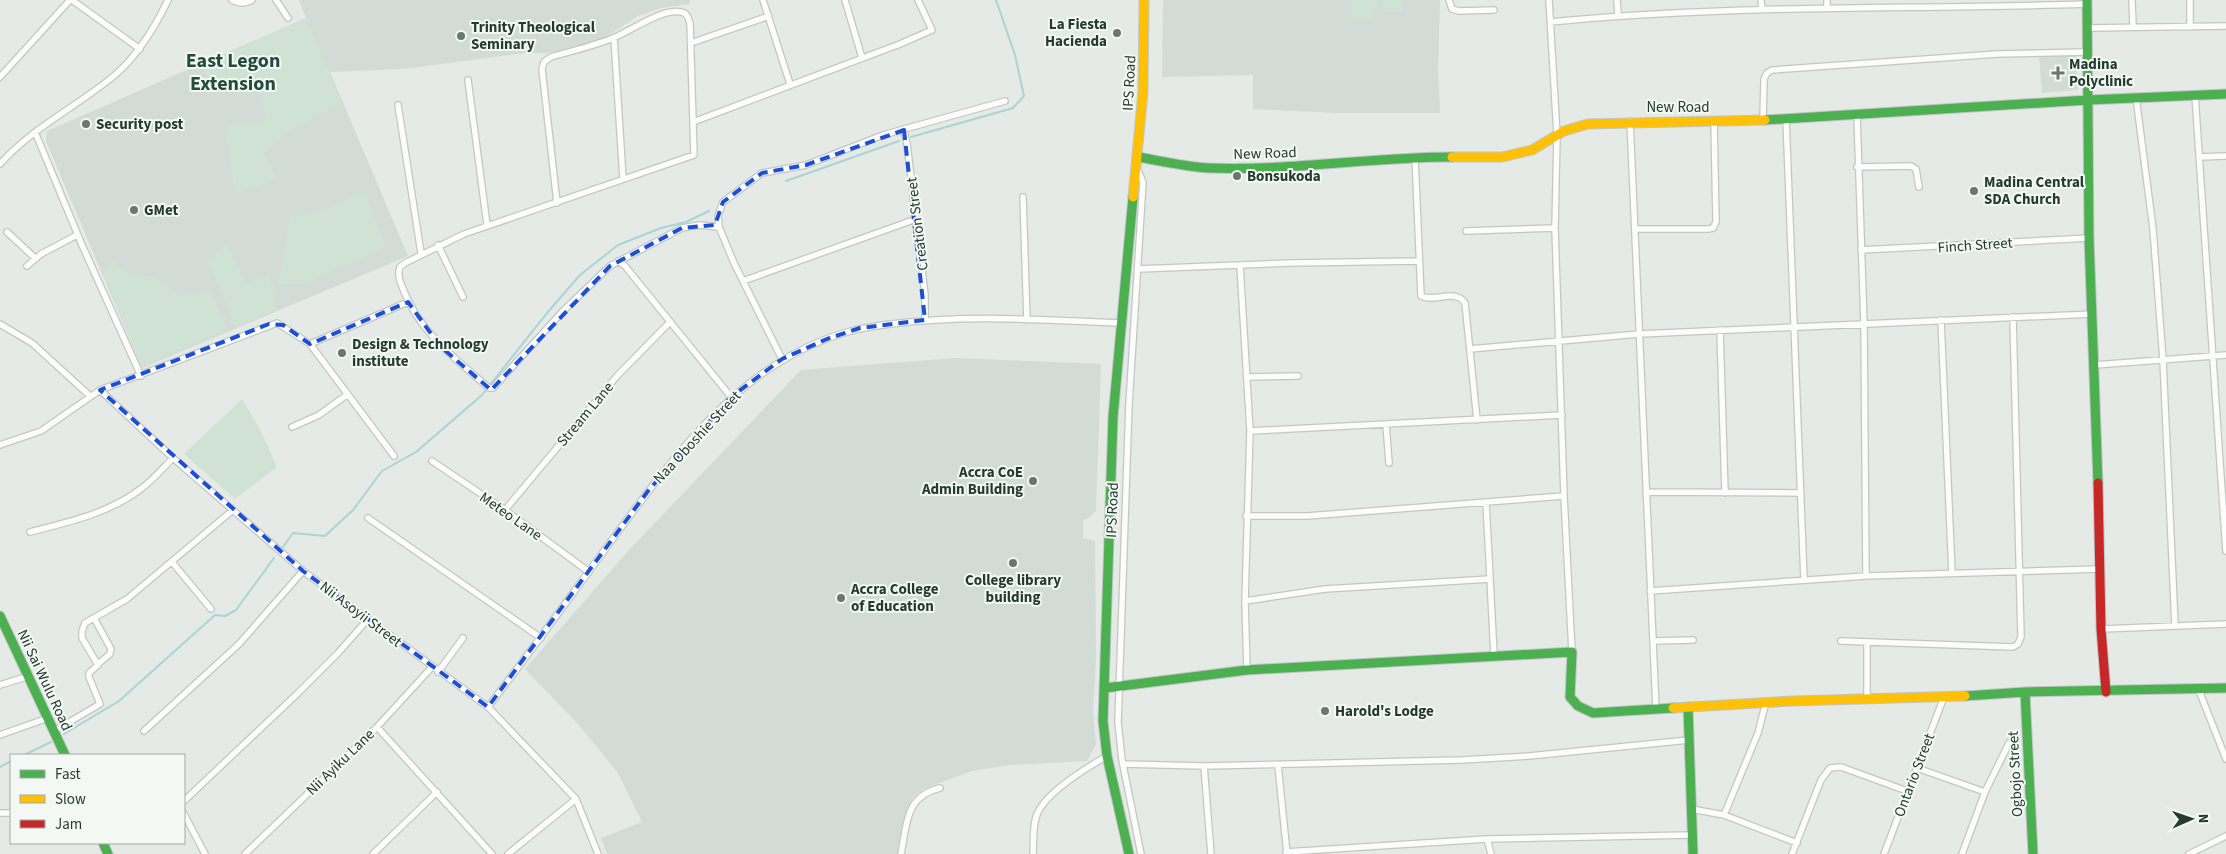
<svg xmlns="http://www.w3.org/2000/svg" width="2226" height="854" font-family="'Source Sans 3',sans-serif">
<style>
.built{fill:#d3dbd6}
.green{fill:#d0e2d3}
.lines{fill:none;stroke-linecap:round;stroke-linejoin:round}
.stream{stroke:#aad4d4;stroke-width:2}
.street-casing{stroke:#c2c7c4;stroke-width:8}
.fast-casing{stroke:#c0c7c4;stroke-width:11}
.slow-casing{stroke:#c0c7c4;stroke-width:11}
.jam-casing{stroke:#c0c7c4;stroke-width:11}
.street{stroke:#fbfcfb;stroke-width:5.5}
.fast{stroke:#4caf50;stroke-width:9}
.slow{stroke:#ffc107;stroke-width:9}
.jam{stroke:#c62828;stroke-width:9}
.marked{fill:none;stroke:#1d4ed8;stroke-width:4;stroke-dasharray:10 6;stroke-linejoin:round}
.poi-dot{fill:#687871;stroke:#f3f8f5;stroke-width:2}
.labels{text-anchor:middle;stroke-width:4;stroke-linejoin:round;paint-order:stroke}
.poi-label{font-size:15px;font-weight:bold;fill:#243b32;stroke:#f3f8f5;text-anchor:start}
.street-label{font-size:15px;fill:#243b32;stroke:#f3f8f5}
.district-label{font-size:20px;font-weight:bold;fill:#224c3d;stroke:#f3f8f5}
</style>
<rect width="100%" height="100%" fill="#e5eae7"/>
<path class="built" d="M 299,0 L 690,0 L 690,4 L 661,8 L 638,16 L 601,40 L 547,53 L 526,53 L 403,69 L 330,72 L 408,256 L 142,368 L 46,141 L 47,131 L 306,18 Z
M 1163,0 L 1440,0 L 1438,70 L 1440,113 L 1335,113 L 1253,109 L 1253,75 L 1162,77 Z
M 2076,53 L 2078,90 L 2042,93 L 2039,56 Z
M 955,358 L 1101,364 L 1096,511 L 1087,519 L 1083,520 L 1083,538 L 1095,541 L 1096,659 L 1093,712 L 1096,744 L 1087,761 L 1009,765 L 972,771 L 923,789 L 912,798 L 898,854 L 607,854 L 601,838 L 642,822 L 618,773 L 579,725 L 525,669 L 629,550 L 801,370 Z"/>
<path class="green" d="M 1352,0 L 1378,0 L 1379,8 L 1372,9 L 1372,19 L 1352,19 Z
M 1383,0 L 1402,0 L 1402,12 L 1383,12 Z
M 306,19 L 342,103 L 289,130 L 264,153 L 277,179 L 235,194 L 225,124 L 265,121 L 262,85 L 229,87 L 216,93 L 202,65 Z
M 365,191 L 385,247 L 307,283 L 278,285 L 290,215 C 319,214 340,204 365,191 Z
M 227,245 L 246,283 L 270,275 L 276,310 L 236,327 L 208,260 Z
M 115,261 C 126,281 144,270 161,281 C 168,285 174,292 180,297 L 210,290 L 227,330 L 142,367 L 103,272 Z
M 242,399 L 260,429 L 277,467 L 235,499 L 184,454 Z"/>
<g class="lines">
<path class="stream" d="M 911,137 L 1013,108 L 1024,96 L 1015,55 L 996,0
M 786,181 L 899,141
M 283,547 L 293,533 L 325,536 L 353,510 L 382,471 L 416,452 L 482,395 L 547,313 L 580,275 L 618,245 L 661,228 L 686,222 L 709,211
M 64,734 L 119,701 L 215,615 L 225,616 L 236,610 L 274,558
M 24,755 L 51,742
M 0,767 L 11,761"/>
<defs>
<path id="street" d="M 72,0 L 140,49
M 232,0 C 239,4 245,4 252,0
M 276,0 L 288,18
M 763,0 L 790,84
M 845,0 L 862,58
M 1449,0 L 1452,9 L 1459,11 L 1494,10
M 1549,0 L 1557,135 L 1555,228 L 1564,496 L 1572,652
M 1617,0 L 1618,15
M 1761,0 L 1762,9
M 1827,0 L 1827,8
M 2132,0 L 2133,27
M 1550,22 C 1728,4 1908,10 2087,4
M 2190,27 L 2190,0
M 2087,28 L 2226,26
M 614,38 L 623,179
M 691,43 L 769,16
M 0,77 L 70,0
M 468,80 L 487,225
M 2195,95 L 2226,551
M 2136,97 L 2153,229 L 2163,360 L 2175,625
M 398,105 L 421,253
M 1857,115 L 1864,324 L 1866,576
M 1786,119 L 1804,580
M 1763,120 L 1764,79 L 1767,73 L 1772,70 L 1997,54 L 2087,52
M 1630,121 L 1656,709
M 693,122 L 900,44 L 932,30 L 918,0
M 904,130 L 907,144 L 925,295 L 925,320
M 35,132 L 82,245 L 141,376
M 1415,157 L 1421,296 C 1435,303 1455,288 1465,303 L 1477,420
M 2199,157 L 2226,156
M 0,164 C 33,127 78,106 115,75 C 138,55 155,27 168,0
M 1857,167 L 1911,166 L 1916,169 L 1919,187
M 1137,168 L 1143,182 L 1129,404 L 1118,722 L 1122,760 L 1141,854
M 1023,197 L 1027,320
M 557,203 L 542,69 L 544,62 L 551,57 C 571,51 594,46 613,38 C 631,31 662,8 681,12 C 687,13 688,17 690,23 L 694,155 L 464,234 L 405,263 L 400,267 C 397,275 400,281 403,289 C 419,332 456,359 489,388 L 493,388 L 563,311 L 610,266 L 682,228 L 699,225 L 719,227
M 1635,229 L 1708,229 L 1713,228 L 1716,222 L 1714,121
M 1466,231 L 1555,228
M 7,232 L 35,258
M 438,245 L 463,297
M 1861,250 L 2089,238
M 618,261 L 625,266 L 731,397
M 1240,265 L 1250,431 L 1245,601 L 1247,670
M 27,266 L 41,254 L 77,235
M 1138,269 L 1290,263 L 1418,261
M 743,281 L 916,219
M 1941,320 L 1952,573
M 0,324 L 32,343 L 90,396
M 1720,330 L 1725,493
M 310,344 L 408,302
M 1470,349 L 1639,334 L 2093,314
M 782,359 L 734,263 L 719,227 L 718,216 L 723,202 L 762,173 L 806,165 L 883,135 L 1005,101
M 2095,365 L 2226,355
M 1247,377 L 1298,376
M 100,390 L 173,458 L 303,571 L 488,707 L 576,799 L 598,854
M 1386,424 L 1389,463
M 292,427 L 319,415 L 348,394
M 1250,431 L 1562,415
M 0,445 L 41,431 L 100,390 L 277,323 L 310,344 L 394,456
M 432,461 L 505,510 L 589,572
M 1646,492 L 1800,493
M 1486,502 L 1494,655
M 505,510 L 617,376 L 669,323
M 1246,516 L 1307,516 L 1564,496
M 368,518 L 541,638
M 30,532 C 69,522 110,513 142,488 C 153,480 163,468 173,458
M 172,562 L 211,609
M 1650,591 L 1866,576 L 2100,569
M 1245,601 L 1325,589 L 1490,579
M 94,618 L 111,649 L 110,654 L 98,664
M 2101,629 L 2226,624
M 1653,641 L 1693,640
M 1841,641 L 2013,647 L 2018,644 L 2021,637 L 2013,317
M 438,672 L 463,638
M 0,685 L 29,676
M 2198,688 L 2226,759
M 1867,699 L 1867,642
M 1766,702 L 1758,733 L 1724,815 L 1797,843
M 488,707 C 528,655 567,601 606,548 C 670,462 736,365 844,333 C 859,328 875,326 891,324 C 967,314 1045,320 1121,323
M 377,727 L 492,854
M 54,731 L 100,704 L 89,677 L 89,673 L 98,665 L 82,638 L 82,631 L 85,623 L 127,599 L 233,510
M 144,731 L 239,644 L 303,571
M 0,735 L 48,718
M 1123,764 L 1204,766 L 1462,760 L 1529,756 L 1689,740
M 1278,765 L 1287,854
M 1204,766 L 1211,854
M 1917,768 L 1985,792
M 184,801 L 297,694 L 339,652 L 368,619
M 1691,809 L 1724,815
M 0,813 L 11,813
M 184,814 L 205,854
M 1487,839 L 1491,854
M 1286,852 L 1487,839 L 1692,835
M 245,854 L 377,727 L 432,667
M 373,854 L 437,792
M 508,854 L 576,799
M 901,854 C 907,824 905,796 940,788
M 1033,854 C 1034,841 1032,824 1038,812 C 1049,790 1086,768 1107,756
M 1792,854 L 1821,780 L 1830,768 L 1841,767 L 1907,791
M 1884,854 L 1944,697
M 1962,854 L 1985,792 L 2009,743
M 2189,854 L 2226,836"/>
<path id="fast" d="M 2087,0 L 2089,238 L 2098,483
M 1765,120 L 2088,100 L 2226,94
M 1138,157 C 1161,161 1186,167 1209,168 C 1290,171 1371,157 1452,157
M 0,616 L 65,755
M 1105,688 L 1247,670 L 1572,652 L 1570,697 L 1578,706 L 1593,713 L 1673,708
M 2025,692 L 2033,854
M 1965,696 L 2025,692 L 2226,688
M 1688,707 L 1693,854
M 103,843 L 108,854
M 1129,854 L 1107,756 L 1103,721 L 1113,417 L 1133,197"/>
<path id="slow" d="M 1452,157 L 1502,157 L 1532,150 L 1564,131 L 1588,124 L 1765,120
M 1133,197 L 1143,92 L 1144,0
M 1673,708 L 1792,701 L 1965,696"/>
<path id="jam" d="M 2098,483 L 2101,629 L 2106,692"/>
</defs>
<use href="#street" class="street-casing"/>
<use href="#fast" class="fast-casing"/>
<use href="#slow" class="slow-casing"/>
<use href="#jam" class="jam-casing"/>
<use href="#street" class="street"/>
<use href="#fast" class="fast"/>
<use href="#slow" class="slow"/>
<use href="#jam" class="jam"/>
</g>
<path class="marked" d="M 904,130 L 925,320 L 860,328 L 827,339 L 782,359 L 731,397 L 648,491 L 488,707 L 303,571 L 100,390 L 269,324 L 283,325 L 310,344 L 408,302 L 440,346 L 491,390 L 610,266 L 682,228 L 715,225 L 723,202 L 762,173 L 806,165 Z"/>
<g class="poi-dot">
<circle cx="1117" cy="33" r="5"/>
<circle cx="461" cy="36" r="5"/>
<path d="M2055.5 65.5h5v5h5v5h-5v5h-5v-5h-5v-5h5z"/>
<circle cx="86" cy="124" r="5"/>
<circle cx="1237" cy="176" r="5"/>
<circle cx="1974" cy="191" r="5"/>
<circle cx="134" cy="210" r="5"/>
<circle cx="342" cy="353" r="5"/>
<circle cx="1033" cy="481" r="5"/>
<circle cx="1013" cy="563" r="5"/>
<circle cx="841" cy="598" r="5"/>
<circle cx="1325" cy="711" r="5"/>
</g>
<g class="labels">
<g class="poi-label">
<text x="1107" y="29" text-anchor="end">La Fiesta<tspan x="1107" dy="17">Hacienda</tspan></text>
<text x="471" y="32">Trinity Theological<tspan x="471" dy="17">Seminary</tspan></text>
<text x="2069" y="69">Madina<tspan x="2069" dy="17">Polyclinic</tspan></text>
<text x="96" y="129">Security post</text>
<text x="1247" y="181">Bonsukoda</text>
<text x="1984" y="187">Madina Central<tspan x="1984" dy="17">SDA Church</tspan></text>
<text x="144" y="215">GMet</text>
<text x="352" y="349">Design &amp; Technology<tspan x="352" dy="17">institute</tspan></text>
<text x="1023" y="477" text-anchor="end">Accra CoE<tspan x="1023" dy="17">Admin Building</tspan></text>
<text x="1013" y="585" text-anchor="middle">College library<tspan x="1013" dy="17">building</tspan></text>
<text x="851" y="594">Accra College<tspan x="851" dy="17">of Education</tspan></text>
<text x="1335" y="716">Harold's Lodge</text>
</g>
<g class="street-label">
<text transform="translate(1129 83) rotate(-87)" y="5">IPS Road</text>
<text x="1678" y="112">New Road</text>
<text transform="translate(1265 153) rotate(-2)" y="5">New Road</text>
<text transform="translate(917 224) rotate(-97)" y="5">Creation Street</text>
<text transform="translate(1975 245) rotate(-4)" y="5">Finch Street</text>
<text transform="translate(585 414) rotate(-50)" y="5">Stream Lane</text>
<text transform="translate(697 437) rotate(-47)" y="5">Naa Oboshie Street</text>
<text transform="translate(1112 510) rotate(-88)" y="5">IPS Road</text>
<text transform="translate(511 516) rotate(35)" y="5">Meteo Lane</text>
<text transform="translate(361 614) rotate(37)" y="5">Nii Asoyii Street</text>
<text transform="translate(45 680) rotate(65)" y="5">Nii Sai Wulu Road</text>
<text transform="translate(340 762) rotate(-44)" y="5">Nii Ayiku Lane</text>
<text transform="translate(2015 774) rotate(-93)" y="5">Ogbojo Street</text>
<text transform="translate(1914 775) rotate(-69)" y="5">Ontario Street</text>
</g>
<g class="district-label">
<text x="233" y="67">East Legon<tspan x="233" dy="23">Extension</tspan></text>
</g>
</g>
<rect x="10" y="754" width="175" height="90" fill="#f3f8f5" stroke="#a0aca7"/>
<rect x="20" y="770" width="25" height="8" fill="#4caf50" stroke="#a0aca7"/>
<text x="55" y="779" font-size="15" fill="#243b32">Fast</text>
<rect x="20" y="795" width="25" height="8" fill="#ffc107" stroke="#a0aca7"/>
<text x="55" y="804" font-size="15" fill="#243b32">Slow</text>
<rect x="20" y="820" width="25" height="8" fill="#c62828" stroke="#a0aca7"/>
<text x="55" y="829" font-size="15" fill="#243b32">Jam</text>
<g transform="translate(2191 819) rotate(88)" stroke="#f3f8f5" stroke-width="4" paint-order="stroke">
<path d="M0-4L9 19L0 12L-9 19Z" fill="#243b32"/>
<text y="-8" font-size="14" font-weight="bold" text-anchor="middle" fill="#243b32">N</text>
</g>
</svg>
